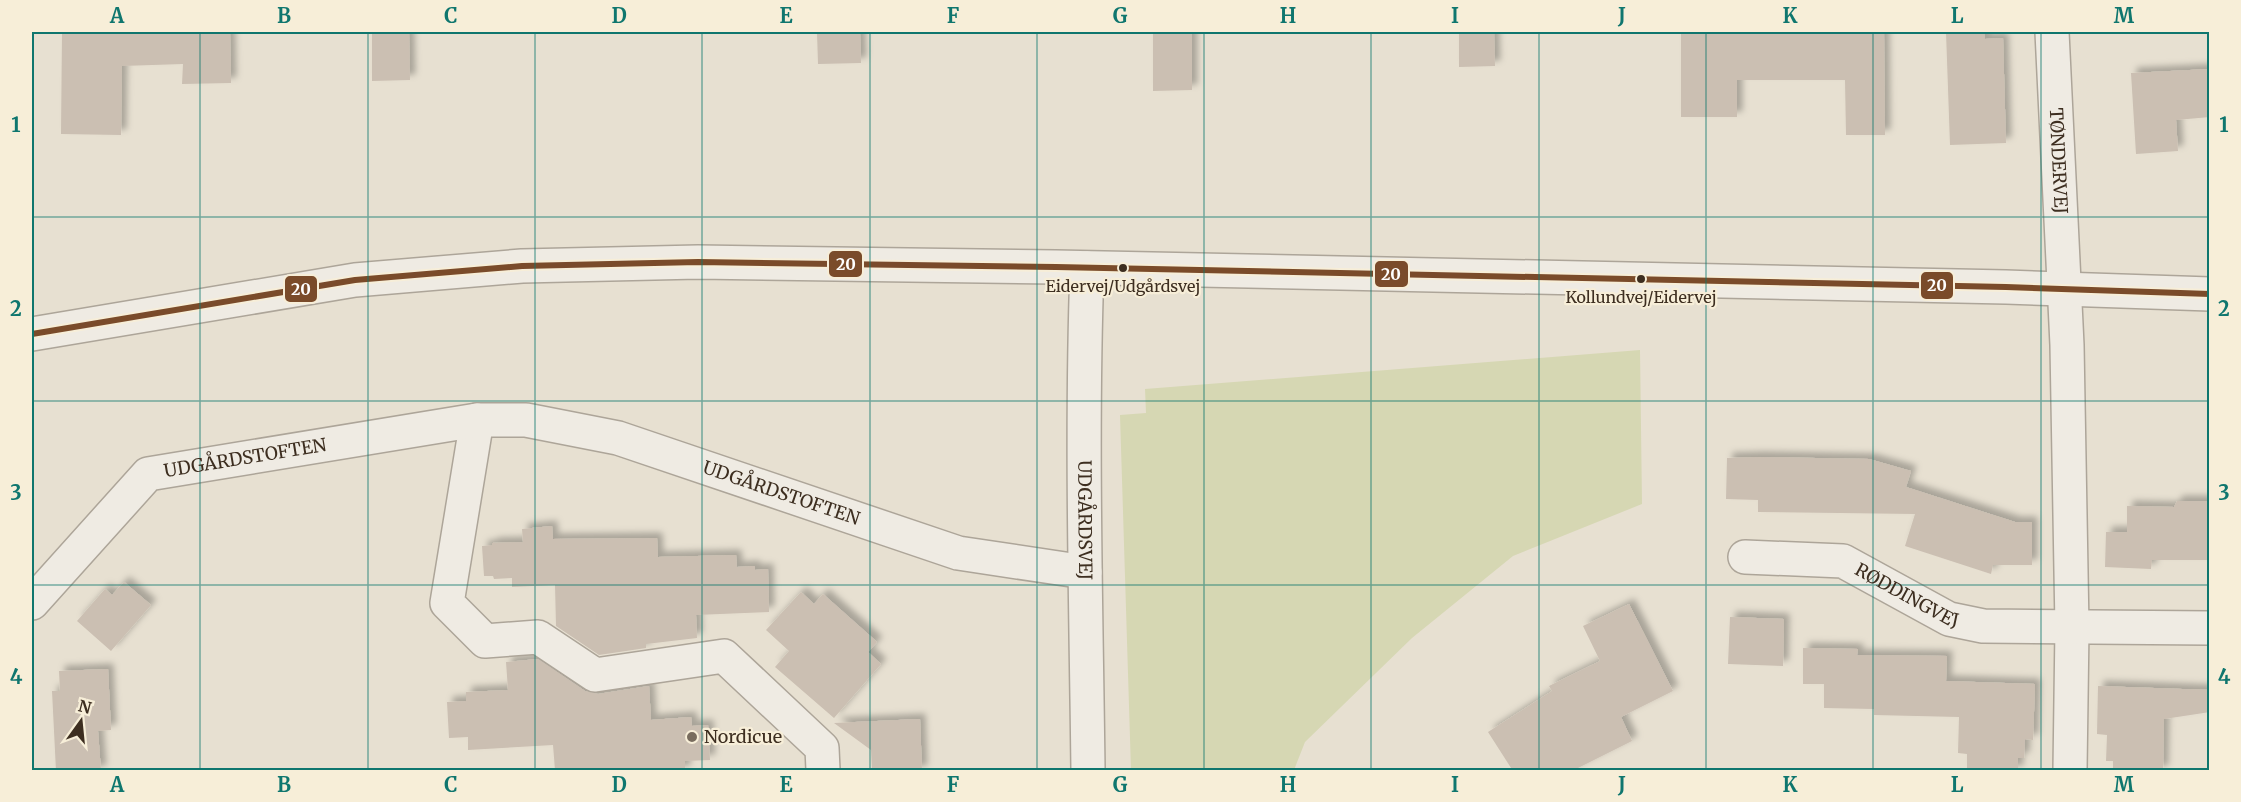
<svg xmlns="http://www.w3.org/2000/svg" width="2241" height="802" font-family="Merriweather,serif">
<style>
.green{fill:#d6d7b3}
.building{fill:#cbbfb2;filter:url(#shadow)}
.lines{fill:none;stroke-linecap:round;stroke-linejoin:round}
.minor-casing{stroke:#ada599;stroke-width:36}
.minor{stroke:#efebe3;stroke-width:33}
.bus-1-casing{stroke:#f7eed8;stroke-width:10}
.bus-1{stroke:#7a4b2a;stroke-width:6}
.grid{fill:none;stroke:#0f766e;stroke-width:1.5;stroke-opacity:0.55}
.bus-dot{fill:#3d2e20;stroke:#f7eed8;stroke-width:2}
.poi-dot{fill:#786c5e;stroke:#f7eed8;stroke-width:2}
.labels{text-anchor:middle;stroke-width:4.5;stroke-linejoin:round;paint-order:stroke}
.bus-label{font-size:16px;fill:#3d2e20;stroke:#f7eed8}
.street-label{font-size:18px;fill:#3d2e20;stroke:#f7eed8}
.poi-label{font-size:18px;fill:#3d2e20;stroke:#f7eed8;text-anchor:start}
.line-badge{stroke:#f7eed8;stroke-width:2}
.badge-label{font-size:16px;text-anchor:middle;font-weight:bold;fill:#fff}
.neatline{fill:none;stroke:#0f766e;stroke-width:2}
.grid-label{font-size:20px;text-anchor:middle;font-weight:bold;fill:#0f766e}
</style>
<defs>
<filter id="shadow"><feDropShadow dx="5.5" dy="-5.5" stdDeviation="3" flood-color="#0004"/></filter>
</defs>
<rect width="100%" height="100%" fill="#e7e0d1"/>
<path class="green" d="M 1640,350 L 1642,504 L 1513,556 L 1412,638 L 1305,742 L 1294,770 L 1131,770 L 1120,415 L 1146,413 L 1145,389 Z"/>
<path class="building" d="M 62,32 L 230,32 L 231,83 L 182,84 L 183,64 L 122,66 L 121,135 L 61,134 Z
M 372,32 L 409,32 L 410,80 L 372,81 Z
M 817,32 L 860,32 L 861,63 L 818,64 Z
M 1153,32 L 1192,32 L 1192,90 L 1153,91 Z
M 1459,32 L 1494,32 L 1495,66 L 1459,67 Z
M 1681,32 L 1884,32 L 1885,135 L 1846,135 L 1845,80 L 1737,80 L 1737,117 L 1681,117 Z
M 1946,32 L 1984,32 L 1985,39 L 2003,38 L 2006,143 L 1950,145 Z
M 2210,69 L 2210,117 L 2176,120 L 2178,151 L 2136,154 L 2131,73 Z
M 1759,457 L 1869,459 L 1911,471 L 1906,487 L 2015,522 L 2032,522 L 2032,565 L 1993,565 L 1991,574 L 1905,546 L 1915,514 L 1758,512 L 1758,500 L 1726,499 L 1727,458 Z
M 2177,501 L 2210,501 L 2210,560 L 2152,560 L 2151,569 L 2105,567 L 2106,532 L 2127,532 L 2127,506 L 2174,507 Z
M 552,526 L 553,539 L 657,538 L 658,557 L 736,555 L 737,567 L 755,566 L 755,570 L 768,569 L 769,612 L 696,615 L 697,638 L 646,644 L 646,648 L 599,655 L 556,626 L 555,585 L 512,587 L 512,578 L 494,579 L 493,576 L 484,576 L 482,546 L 492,545 L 492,543 L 523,542 L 522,529 Z
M 124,582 L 151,605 L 111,651 L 77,621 L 105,589 L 112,595 Z
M 801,592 L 814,604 L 823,594 L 877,642 L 868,652 L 881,664 L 834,718 L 775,667 L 789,651 L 766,630 Z
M 1629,604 L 1673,691 L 1621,717 L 1632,741 L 1572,771 L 1513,771 L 1488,732 L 1552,691 L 1549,686 L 1600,661 L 1583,626 Z
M 1730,617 L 1784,619 L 1783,666 L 1728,664 Z
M 1803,648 L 1858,649 L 1857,655 L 1947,656 L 1946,681 L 2035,684 L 2033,740 L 2025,739 L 2024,758 L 2018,758 L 2018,771 L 1967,771 L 1967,754 L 1958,753 L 1959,717 L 1874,715 L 1874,709 L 1824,708 L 1824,684 L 1803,684 Z
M 538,659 L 585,691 L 598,694 L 649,686 L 651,720 L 691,717 L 692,726 L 708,725 L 710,760 L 685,761 L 685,771 L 555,770 L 553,745 L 468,750 L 468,737 L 449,738 L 447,702 L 466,701 L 466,692 L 508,690 L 506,662 Z
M 108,669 L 111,730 L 98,731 L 101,771 L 56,771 L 52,691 L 60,691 L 59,671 Z
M 2098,686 L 2210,690 L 2210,712 L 2164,719 L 2163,771 L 2113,771 L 2113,761 L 2106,761 L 2107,735 L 2097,734 Z
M 920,719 L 922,771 L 872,771 L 871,750 L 834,723 Z"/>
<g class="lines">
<defs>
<g id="minor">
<path id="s1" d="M 2052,32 L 2067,345 L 2072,628 L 2070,770"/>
<path id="s2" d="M 1087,268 C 1081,435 1086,603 1088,770"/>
<path d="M 32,334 L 355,280 L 522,266 L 698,262 L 1056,267 L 2006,287 L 2210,294"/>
<path d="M 477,420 L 447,603 L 485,641 L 538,637 L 595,675 L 724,656 L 822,748 L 823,770"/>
<path id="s3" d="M 1745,557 L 1843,561 L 1949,619 L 1983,626 L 2210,628"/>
<path id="s4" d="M 32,603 L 148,474 L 477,420 L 526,420 L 618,438 L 958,553 L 1085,572"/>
</g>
</defs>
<use href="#minor" class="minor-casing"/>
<use href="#minor" class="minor"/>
<defs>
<path id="bus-1" d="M 32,334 L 355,280 L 522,266 L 698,262 L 1056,267 L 2006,287 L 2210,294"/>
</defs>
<use href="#bus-1" class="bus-1-casing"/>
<use href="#bus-1" class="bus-1"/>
</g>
<path class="grid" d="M 200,32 L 200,770M 368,32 L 368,770M 535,32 L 535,770M 702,32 L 702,770M 870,32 L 870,770M 1037,32 L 1037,770M 1204,32 L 1204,770M 1371,32 L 1371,770M 1539,32 L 1539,770M 1706,32 L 1706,770M 1873,32 L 1873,770M 2041,32 L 2041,770M 32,217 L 2210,217M 32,401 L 2210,401M 32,585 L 2210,585"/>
<g class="bus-dot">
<circle cx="1123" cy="268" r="5"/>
<circle cx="1641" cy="279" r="5"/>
</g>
<circle class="poi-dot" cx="692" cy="737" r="6"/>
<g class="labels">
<g class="bus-label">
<text x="1123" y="292">Eidervej/Udgårdsvej</text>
<text x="1641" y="303">Kollundvej/Eidervej</text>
</g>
<g class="street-label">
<text dy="6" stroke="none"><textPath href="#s1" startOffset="129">TØNDERVEJ</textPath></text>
<text dy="6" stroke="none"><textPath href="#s4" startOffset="272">UDGÅRDSTOFTEN</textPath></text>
<text dy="6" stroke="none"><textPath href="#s4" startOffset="822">UDGÅRDSTOFTEN</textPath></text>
<text dy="6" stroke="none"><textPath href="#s2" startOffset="252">UDGÅRDSVEJ</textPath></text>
<text dy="6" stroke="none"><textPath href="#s3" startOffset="171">RØDDINGVEJ</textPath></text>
</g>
<g class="poi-label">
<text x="704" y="743">Nordicue</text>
</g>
</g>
<g class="line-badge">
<rect x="828" y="250" width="35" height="28" rx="6" fill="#7a4b2a"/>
<rect x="1374" y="260" width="35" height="28" rx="6" fill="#7a4b2a"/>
<rect x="1920" y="271" width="34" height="29" rx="6" fill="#7a4b2a"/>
<rect x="284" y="275" width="34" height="28" rx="6" fill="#7a4b2a"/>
</g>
<g class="badge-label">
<text x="846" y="270">20</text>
<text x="1391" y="280">20</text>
<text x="1937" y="291">20</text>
<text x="301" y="295">20</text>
</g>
<rect width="2241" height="802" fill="none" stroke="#f7eed8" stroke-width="66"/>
<g transform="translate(81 721) rotate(15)" stroke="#f7eed8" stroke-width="4.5" paint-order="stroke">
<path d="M0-4.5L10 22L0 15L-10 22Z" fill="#3d2e20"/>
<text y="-9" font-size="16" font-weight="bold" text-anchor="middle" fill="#3d2e20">N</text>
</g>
<rect x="33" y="33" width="2175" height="736" class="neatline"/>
<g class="grid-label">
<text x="117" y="23">A</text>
<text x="284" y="23">B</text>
<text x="451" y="23">C</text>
<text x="619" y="23">D</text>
<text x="786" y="23">E</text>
<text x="953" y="23">F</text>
<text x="1120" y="23">G</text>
<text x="1288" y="23">H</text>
<text x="1455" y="23">I</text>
<text x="1622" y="23">J</text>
<text x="1790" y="23">K</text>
<text x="1957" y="23">L</text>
<text x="2124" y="23">M</text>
<text x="16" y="132">1</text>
<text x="2224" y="132">1</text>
<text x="16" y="316">2</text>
<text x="2224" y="316">2</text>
<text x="16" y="500">3</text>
<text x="2224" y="500">3</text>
<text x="16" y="684">4</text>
<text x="2224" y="684">4</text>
<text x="117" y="792">A</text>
<text x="284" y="792">B</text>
<text x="451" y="792">C</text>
<text x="619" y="792">D</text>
<text x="786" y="792">E</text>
<text x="953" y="792">F</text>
<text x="1120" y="792">G</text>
<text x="1288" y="792">H</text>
<text x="1455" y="792">I</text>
<text x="1622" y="792">J</text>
<text x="1790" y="792">K</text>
<text x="1957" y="792">L</text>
<text x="2124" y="792">M</text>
</g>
</svg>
